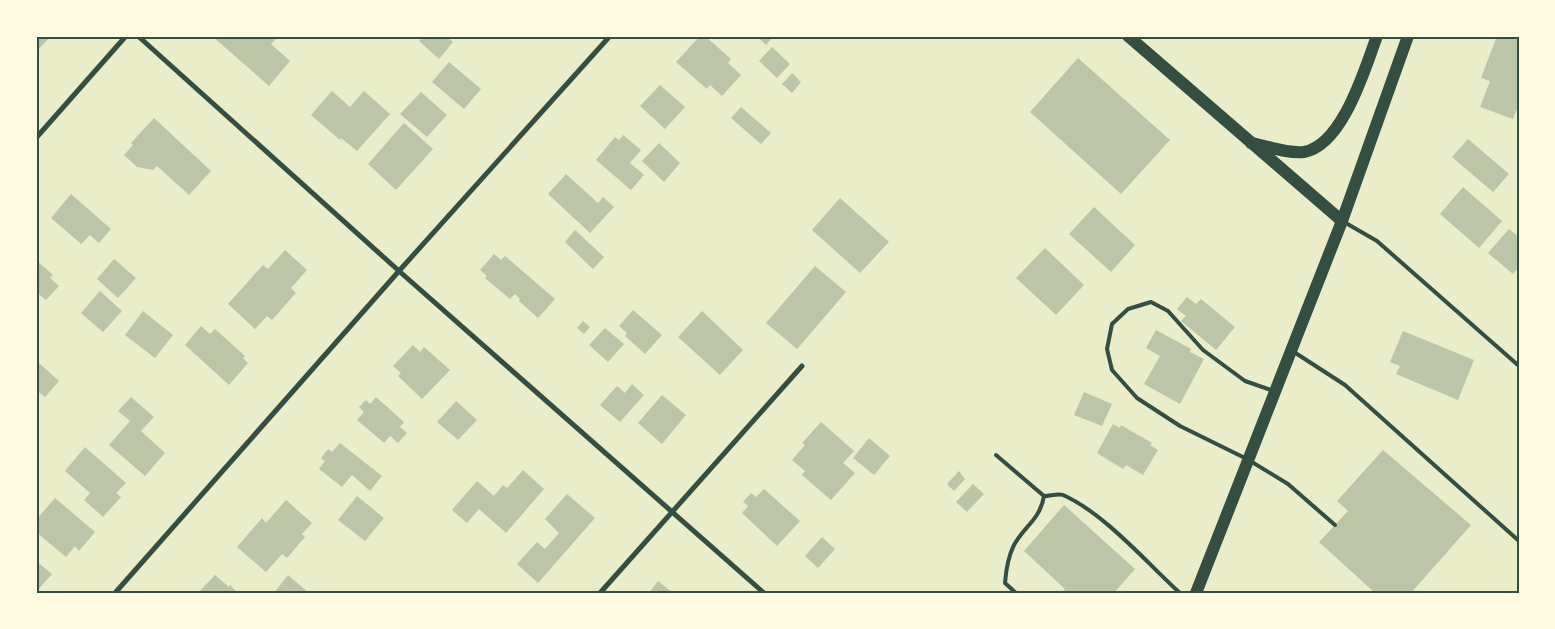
<svg xmlns="http://www.w3.org/2000/svg" width="1555" height="629" font-family="'Open Sans',sans-serif">
<style>
.building{fill:#bcc5a7}
.lines{fill:none;stroke-linecap:round;stroke-linejoin:round}
.service{stroke:#344e41;stroke-width:4}
.minor{stroke:#344e41;stroke-width:5}
.primary{stroke:#344e41;stroke-width:12}
.neatline{fill:none;stroke:#344e41;stroke-width:2}
</style>
<rect width="100%" height="100%" fill="#e9edc9"/>
<path class="building" d="M 36,36 L 51,36 L 36,52 Z
M 212,36 L 279,36 L 271,44 L 290,61 L 269,86 Z
M 424,36 L 446,36 L 453,42 L 439,59 L 419,41 Z
M 700,36 L 705,36 L 731,59 L 728,63 L 741,75 L 722,96 L 710,85 L 707,89 L 676,62 Z
M 757,36 L 774,36 L 766,45 Z
M 1497,36 L 1519,36 L 1519,104 L 1513,119 L 1480,107 L 1490,81 L 1481,78 Z
M 772,47 L 790,64 L 777,78 L 759,61 Z
M 1078,58 L 1170,140 L 1121,194 L 1030,112 Z
M 449,62 L 481,89 L 464,109 L 432,82 Z
M 792,73 L 801,82 L 792,93 L 782,84 Z
M 660,85 L 685,107 L 665,129 L 640,106 Z
M 332,91 L 350,107 L 364,91 L 390,114 L 357,151 L 341,138 L 340,140 L 311,115 Z
M 421,92 L 447,115 L 427,137 L 400,114 Z
M 741,107 L 771,133 L 761,144 L 731,118 Z
M 154,118 L 211,171 L 189,195 L 157,166 L 153,170 L 137,167 L 124,155 L 133,145 L 131,143 Z
M 404,123 L 433,149 L 396,190 L 368,164 Z
M 623,135 L 641,150 L 630,163 L 644,175 L 631,190 L 596,160 L 615,137 L 619,140 Z
M 1468,139 L 1509,174 L 1493,192 L 1452,157 Z
M 659,143 L 680,163 L 664,182 L 642,161 Z
M 566,174 L 598,203 L 603,197 L 614,207 L 590,233 L 548,194 Z
M 1463,187 L 1502,221 L 1479,248 L 1440,214 Z
M 71,194 L 111,229 L 99,243 L 90,235 L 81,244 L 51,218 Z
M 840,198 L 889,242 L 860,273 L 812,230 Z
M 1094,207 L 1135,245 L 1111,272 L 1069,234 Z
M 1509,229 L 1519,237 L 1519,267 L 1513,274 L 1488,253 Z
M 575,230 L 604,257 L 593,269 L 565,242 Z
M 1045,248 L 1084,285 L 1056,315 L 1016,278 Z
M 285,250 L 307,270 L 291,288 L 296,293 L 272,320 L 267,316 L 255,329 L 228,304 L 263,265 L 268,269 Z
M 494,254 L 501,260 L 505,256 L 555,299 L 538,318 L 519,301 L 520,299 L 515,294 L 510,299 L 485,278 L 487,276 L 480,270 Z
M 114,259 L 136,278 L 118,298 L 97,279 Z
M 36,260 L 53,275 L 50,278 L 59,286 L 46,300 L 36,292 Z
M 815,266 L 846,292 L 797,349 L 766,323 Z
M 100,291 L 122,311 L 103,332 L 81,313 Z
M 1187,297 L 1196,304 L 1201,299 L 1235,327 L 1216,350 L 1181,321 L 1186,316 L 1177,309 Z
M 633,310 L 662,335 L 645,354 L 625,336 L 627,333 L 619,326 Z
M 143,311 L 173,335 L 155,358 L 125,335 Z
M 702,311 L 743,350 L 720,375 L 678,337 Z
M 583,321 L 590,327 L 584,334 L 577,328 Z
M 201,326 L 210,334 L 215,329 L 245,356 L 243,358 L 248,363 L 229,385 L 185,345 Z
M 605,328 L 624,344 L 608,362 L 589,345 Z
M 1156,330 L 1191,349 L 1190,352 L 1204,359 L 1180,404 L 1144,384 L 1160,356 L 1146,348 Z
M 1403,331 L 1474,360 L 1458,400 L 1396,374 L 1400,366 L 1390,362 Z
M 413,345 L 420,352 L 424,347 L 450,370 L 422,399 L 398,376 L 401,373 L 393,366 Z
M 39,363 L 59,381 L 45,397 L 36,390 L 36,367 Z
M 632,384 L 644,395 L 620,422 L 600,405 L 617,386 L 625,393 Z
M 1084,392 L 1112,404 L 1102,426 L 1074,415 Z
M 662,395 L 686,415 L 662,444 L 638,423 Z
M 131,397 L 154,417 L 141,431 L 165,453 L 145,476 L 109,445 L 130,421 L 118,411 Z
M 376,397 L 404,422 L 400,427 L 407,433 L 398,443 L 390,436 L 384,443 L 357,420 L 364,412 L 359,407 L 366,400 L 370,404 Z
M 456,401 L 477,420 L 458,440 L 437,422 Z
M 821,422 L 854,451 L 843,463 L 855,473 L 831,500 L 802,475 L 805,471 L 792,460 L 805,445 L 802,443 Z
M 1113,424 L 1120,428 L 1121,425 L 1152,443 L 1150,445 L 1158,450 L 1143,475 L 1126,465 L 1123,469 L 1097,453 Z
M 869,438 L 890,456 L 874,475 L 853,458 Z
M 340,443 L 382,476 L 370,491 L 352,475 L 342,487 L 319,469 L 325,461 L 321,458 L 328,449 L 332,452 Z
M 85,447 L 126,483 L 116,493 L 121,497 L 103,517 L 84,500 L 90,493 L 65,471 Z
M 1383,450 L 1471,525 L 1411,593 L 1375,593 L 1319,542 L 1348,511 L 1337,501 Z
M 523,470 L 544,489 L 506,533 L 479,509 L 467,523 L 452,510 L 477,481 L 494,496 L 503,485 L 507,488 Z
M 959,471 L 965,479 L 954,491 L 947,484 Z
M 973,484 L 984,494 L 967,512 L 956,502 Z
M 764,489 L 800,521 L 777,546 L 742,513 L 748,506 L 743,502 L 751,493 L 756,497 Z
M 567,494 L 595,518 L 538,583 L 517,564 L 537,542 L 545,549 L 559,533 L 545,519 Z
M 357,496 L 384,518 L 365,541 L 338,520 Z
M 55,498 L 95,532 L 79,551 L 75,546 L 66,557 L 36,532 L 36,520 Z
M 286,500 L 312,523 L 302,534 L 305,537 L 287,558 L 282,554 L 266,572 L 237,547 L 262,518 L 266,523 Z
M 1064,505 L 1135,569 L 1114,593 L 1066,593 L 1063,591 L 1065,589 L 1024,551 Z
M 822,537 L 835,549 L 818,568 L 805,556 Z
M 36,561 L 52,574 L 36,592 Z
M 215,575 L 229,587 L 230,585 L 238,593 L 198,593 Z
M 288,575 L 309,593 L 274,593 Z
M 658,581 L 673,593 L 649,593 Z"/>
<g class="lines">
<path class="service" d="M 1344,222 L 1377,241 L 1519,366
M 1294,352 L 1345,385 L 1519,541
M 1274,391 L 1245,381 L 1203,350 L 1168,311 L 1151,302 L 1128,309 L 1112,324 L 1107,349 L 1112,370 L 1137,398 L 1180,426 L 1247,459 L 1288,484 L 1335,525
M 996,455 L 1044,496 C 1040,520 1024,526 1014,545 C 1008,557 1006,570 1005,583 L 1016,593
M 1044,496 C 1050,496 1058,493 1063,495 C 1104,513 1147,563 1180,593"/>
<path class="minor" d="M 138,36 L 399,271 L 764,593
M 36,138 L 126,36
M 115,593 L 399,271 L 610,36
M 600,593 L 802,366"/>
<path class="primary" d="M 1128,36 L 1342,221
M 1251,143 C 1267,146 1288,154 1304,152 C 1343,145 1365,68 1377,36
M 1196,593 L 1342,221 L 1408,36"/>
</g>
<rect width="1555" height="629" fill="none" stroke="#fefae0" stroke-width="75"/>
<rect x="38" y="38" width="1480" height="554" class="neatline"/>
</svg>
